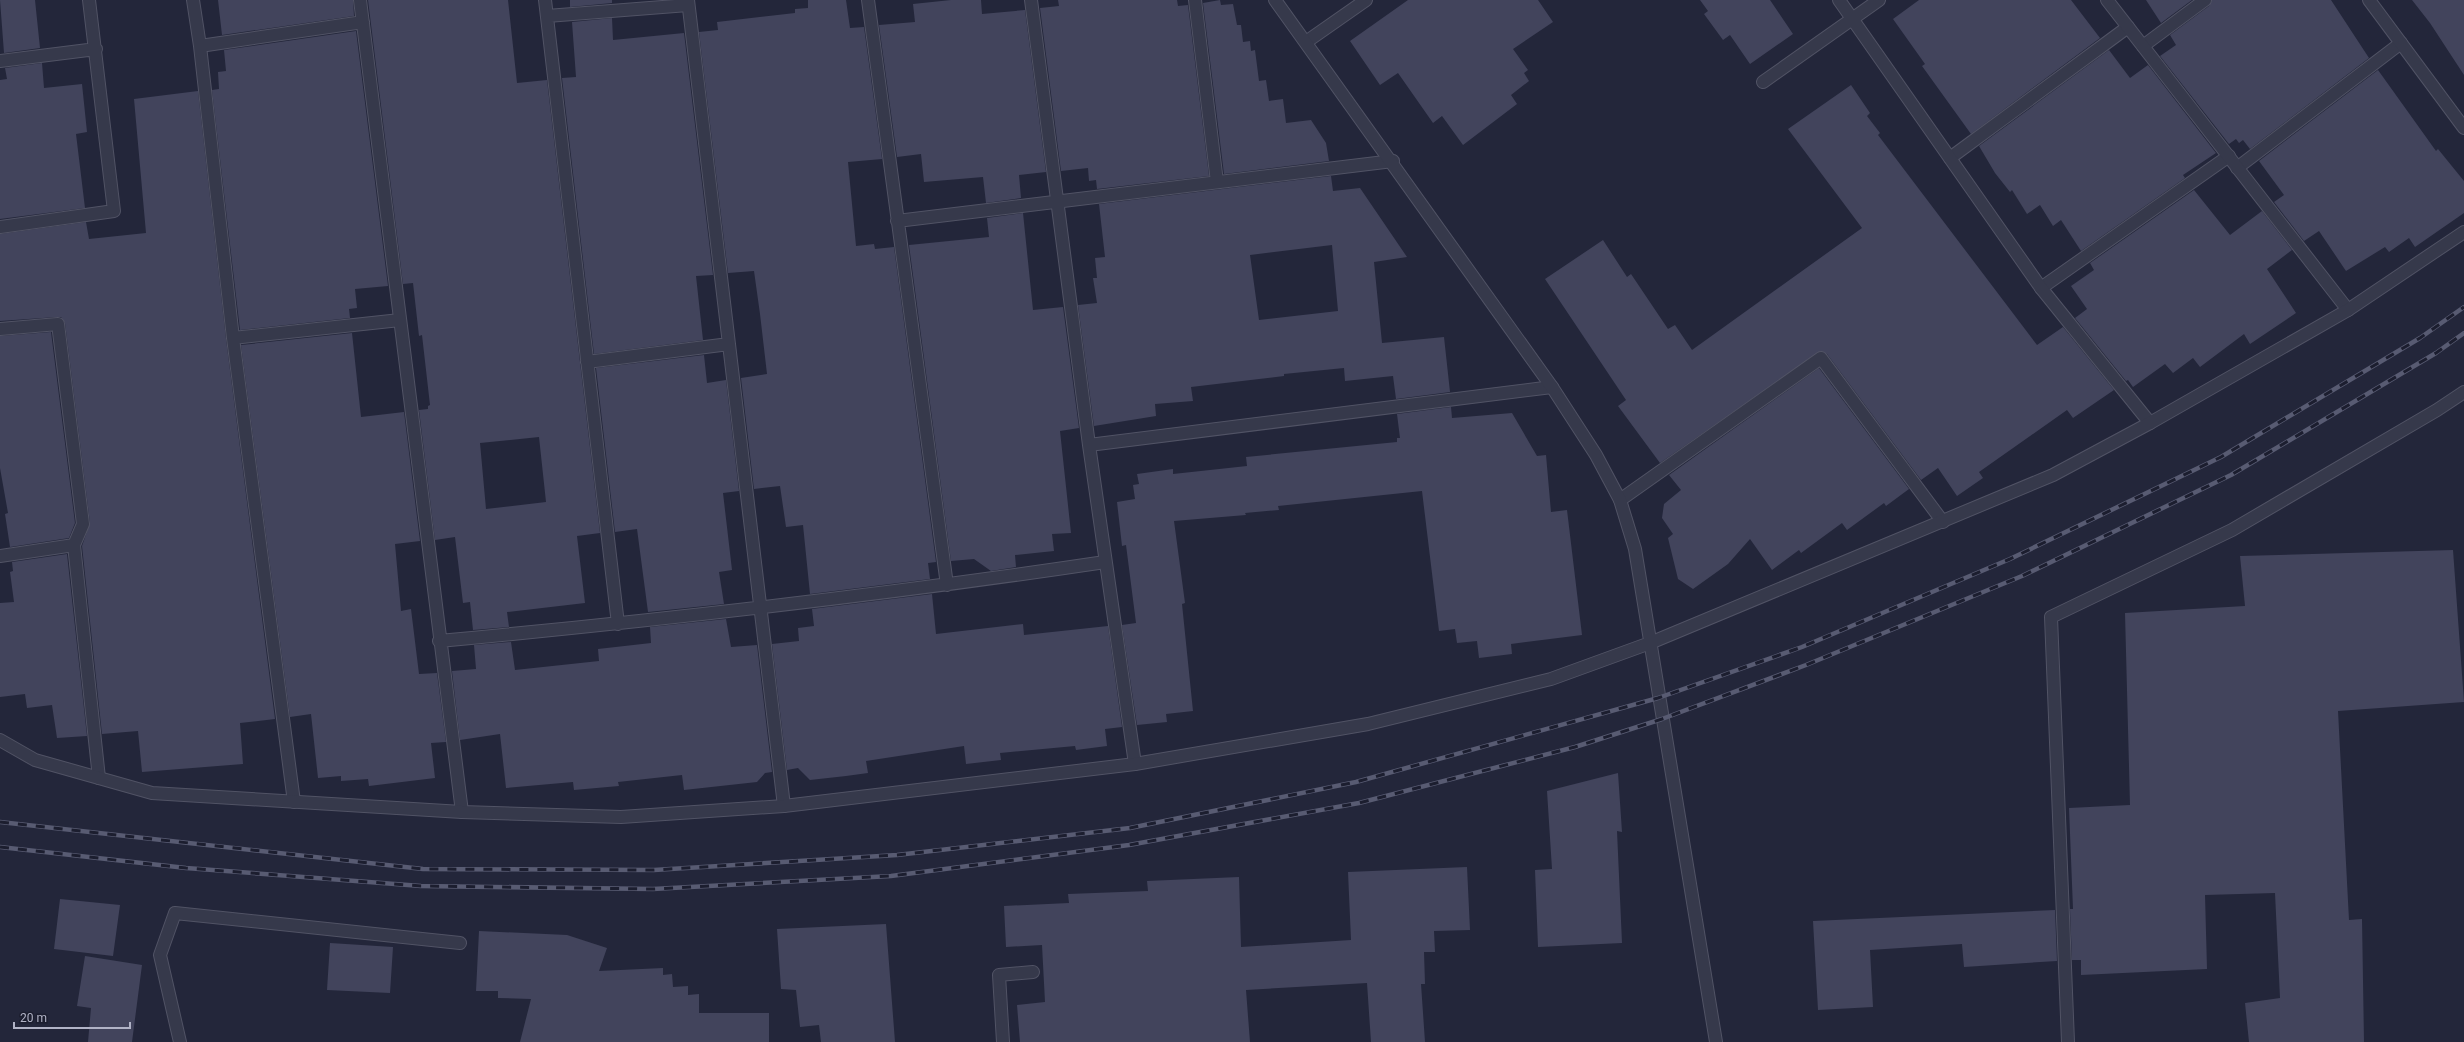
<svg xmlns="http://www.w3.org/2000/svg" width="2464" height="1042" font-family="Roboto,sans-serif">
<style>
.building{fill:#42445c;fill-rule:evenodd}
.lines{fill:none;stroke-linecap:round;stroke-linejoin:round}
.service-casing{stroke:#515365;stroke-width:14}
.minor-casing{stroke:#515365;stroke-width:14}
.tertiary-casing{stroke:#515365;stroke-width:14}
.service{stroke:#36394b;stroke-width:12}
.minor{stroke:#36394b;stroke-width:12}
.tertiary{stroke:#36394b;stroke-width:12}
.rail-casing{stroke:#585b72;stroke-width:4.5}
.rail{stroke:#1c1e2f;stroke-width:3;stroke-dasharray:9;stroke-linecap:butt}
</style>
<rect width="100%" height="100%" fill="#23263a"/>
<path class="building" d="M 0,0 L 35,0 L 40,48 L 4,53 Z
M 218,0 L 353,0 L 354,16 L 222,35 Z
M 368,0 L 508,0 L 517,83 L 547,80 L 600,533 L 577,536 L 585,603 L 507,612 L 509,627 L 473,630 L 470,602 L 463,603 L 455,537 L 435,540 L 419,410 L 428,409 L 428,406 L 430,405 L 422,335 L 419,336 L 413,283 L 403,284 ZM 539,437 L 546,502 L 486,509 L 480,443 Z
M 570,0 L 612,0 L 612,3 L 570,7 Z
M 808,0 L 846,0 L 850,28 L 864,27 L 882,159 L 848,162 L 856,246 L 874,244 L 875,249 L 894,247 L 936,562 L 928,563 L 930,579 L 810,594 L 803,525 L 786,527 L 780,486 L 754,489 L 741,378 L 767,374 L 760,314 L 754,271 L 728,273 L 699,32 L 718,30 L 717,22 L 795,13 L 795,9 L 808,8 Z
M 951,0 L 981,0 L 982,14 L 1025,10 L 1046,172 L 1019,175 L 1021,198 L 986,203 L 983,177 L 924,182 L 921,154 L 897,157 L 879,25 L 915,22 L 913,4 Z
M 1058,0 L 1177,0 L 1178,6 L 1188,5 L 1209,176 L 1097,189 L 1096,180 L 1089,181 L 1088,168 L 1061,171 L 1040,8 L 1059,6 Z
M 1220,0 L 1221,5 L 1233,4 L 1237,25 L 1241,25 L 1243,42 L 1250,41 L 1251,51 L 1255,50 L 1259,81 L 1266,80 L 1269,101 L 1283,99 L 1286,123 L 1311,120 L 1326,143 L 1329,161 L 1224,174 L 1203,3 Z
M 1408,0 L 1538,0 L 1553,22 L 1513,49 L 1528,70 L 1524,73 L 1529,81 L 1511,95 L 1517,104 L 1463,145 L 1442,116 L 1433,123 L 1398,73 L 1380,85 L 1350,41 Z
M 1700,0 L 1770,0 L 1793,34 L 1750,64 L 1730,35 L 1723,40 L 1704,14 L 1708,11 Z
M 1919,0 L 2071,0 L 2100,38 L 1971,134 L 1922,66 L 1925,64 L 1893,19 Z
M 2146,0 L 2192,0 L 2161,23 Z
M 2212,0 L 2331,0 L 2369,58 L 2250,149 L 2243,140 L 2239,143 L 2236,139 L 2229,144 L 2160,56 L 2176,45 L 2170,35 L 2209,6 Z
M 2412,0 L 2464,0 L 2464,75 L 2430,23 Z
M 612,18 L 613,40 L 684,33 L 713,275 L 696,276 L 703,340 L 594,354 L 562,78 L 576,77 L 572,22 Z
M 356,31 L 388,286 L 355,289 L 357,308 L 349,309 L 350,318 L 240,330 L 212,90 L 219,89 L 218,72 L 226,71 L 224,50 Z
M 2109,50 L 2130,78 L 2148,65 L 2216,153 L 2183,175 L 2185,178 L 2081,251 L 2061,220 L 2053,226 L 2040,205 L 2027,214 L 2012,190 L 2010,192 L 1995,173 L 1979,146 Z
M 42,63 L 44,88 L 82,84 L 87,132 L 76,134 L 85,208 L 0,219 L 0,80 L 7,79 L 5,68 Z
M 2378,70 L 2436,151 L 2438,149 L 2464,181 L 2464,213 L 2415,247 L 2409,238 L 2389,252 L 2385,247 L 2346,271 L 2319,231 L 2304,241 L 2274,202 L 2284,195 L 2259,161 Z
M 1851,85 L 1870,113 L 1867,116 L 1880,133 L 1878,135 L 2037,345 L 2063,327 L 2114,390 L 2073,418 L 2067,410 L 1979,472 L 1983,478 L 1957,496 L 1938,468 L 1921,480 L 1827,354 L 1821,351 L 1660,463 L 1618,406 L 1626,400 L 1545,279 L 1603,240 L 1627,277 L 1631,274 L 1668,329 L 1675,325 L 1692,350 L 1862,228 L 1788,129 Z
M 198,91 L 226,339 L 275,719 L 240,723 L 243,764 L 142,772 L 138,731 L 102,734 L 82,546 L 90,523 L 65,323 L 61,317 L 57,317 L 0,321 L 0,234 L 86,222 L 89,239 L 146,233 L 134,99 Z
M 1331,176 L 1333,191 L 1360,188 L 1407,257 L 1374,262 L 1382,343 L 1444,337 L 1450,392 L 1396,399 L 1393,376 L 1345,381 L 1344,368 L 1284,374 L 1284,376 L 1191,387 L 1193,401 L 1155,404 L 1156,416 L 1094,426 L 1078,305 L 1097,303 L 1093,278 L 1097,278 L 1095,258 L 1105,257 L 1099,204 ZM 1332,245 L 1338,311 L 1259,320 L 1250,255 Z
M 2194,190 L 2230,235 L 2262,211 L 2292,250 L 2267,269 L 2296,313 L 2250,344 L 2244,334 L 2200,367 L 2193,358 L 2173,373 L 2165,364 L 2133,387 L 2128,380 L 2126,381 L 2075,318 L 2087,309 L 2071,286 L 2094,270 L 2090,263 Z
M 1023,213 L 1033,310 L 1063,307 L 1079,428 L 1060,431 L 1071,533 L 1052,534 L 1054,551 L 1015,555 L 1016,567 L 991,571 L 974,559 L 951,561 L 909,245 L 989,237 L 987,218 Z
M 51,332 L 75,523 L 69,538 L 10,547 L 5,514 L 8,513 L 0,468 L 0,336 Z
M 352,333 L 361,417 L 404,412 L 420,541 L 395,544 L 401,611 L 411,609 L 419,674 L 437,673 L 446,742 L 431,743 L 435,778 L 369,786 L 368,779 L 341,781 L 341,776 L 318,778 L 311,714 L 290,717 L 241,345 Z
M 704,355 L 707,383 L 726,380 L 739,491 L 723,493 L 732,570 L 719,572 L 724,604 L 648,612 L 637,529 L 615,532 L 596,368 Z
M 1819,368 L 1909,489 L 1886,506 L 1884,503 L 1847,530 L 1842,523 L 1801,553 L 1799,550 L 1772,570 L 1750,539 L 1728,564 L 1693,589 L 1678,579 L 1668,538 L 1673,534 L 1662,518 L 1664,504 L 1681,490 L 1669,475 Z
M 1451,407 L 1452,418 L 1512,413 L 1537,456 L 1546,455 L 1551,512 L 1567,510 L 1582,635 L 1511,644 L 1512,654 L 1479,658 L 1477,641 L 1457,643 L 1455,629 L 1439,631 L 1422,491 L 1278,506 L 1279,510 L 1245,513 L 1246,515 L 1174,521 L 1185,603 L 1182,604 L 1193,711 L 1166,714 L 1167,722 L 1137,725 L 1122,625 L 1136,623 L 1126,545 L 1122,546 L 1117,502 L 1135,499 L 1133,485 L 1139,484 L 1137,474 L 1173,469 L 1173,474 L 1247,466 L 1246,457 L 1397,442 L 1397,438 L 1400,438 L 1397,414 Z
M 2453,550 L 2464,702 L 2338,711 L 2349,920 L 2362,919 L 2364,1042 L 2249,1042 L 2245,1003 L 2280,998 L 2275,893 L 2205,895 L 2207,969 L 2081,975 L 2081,960 L 2072,960 L 2070,909 L 2073,909 L 2069,808 L 2130,805 L 2125,613 L 2245,606 L 2240,556 Z
M 67,554 L 87,736 L 57,738 L 52,705 L 27,708 L 25,694 L 0,697 L 0,603 L 14,602 L 10,572 L 13,571 L 12,562 Z
M 932,594 L 936,634 L 1023,624 L 1024,635 L 1108,626 L 1122,727 L 1105,729 L 1107,746 L 1076,750 L 1075,746 L 1000,753 L 1001,760 L 966,764 L 964,746 L 866,761 L 868,773 L 846,776 L 810,780 L 798,768 L 787,770 L 772,644 L 799,641 L 798,628 L 814,626 L 812,609 Z
M 726,619 L 731,647 L 757,645 L 772,772 L 765,773 L 757,782 L 684,790 L 682,775 L 618,782 L 619,786 L 574,790 L 573,782 L 506,788 L 500,734 L 460,740 L 452,671 L 476,669 L 474,645 L 511,642 L 515,670 L 599,661 L 598,649 L 651,643 L 650,627 Z
M 1618,773 L 1622,832 L 1617,831 L 1622,943 L 1538,947 L 1535,870 L 1552,869 L 1547,791 Z
M 1467,867 L 1470,930 L 1434,931 L 1435,952 L 1424,952 L 1425,984 L 1421,984 L 1425,1042 L 1371,1042 L 1367,983 L 1246,990 L 1250,1042 L 1020,1042 L 1017,1005 L 1045,1002 L 1042,945 L 1006,947 L 1004,906 L 1069,903 L 1068,894 L 1148,891 L 1147,881 L 1239,877 L 1241,947 L 1351,940 L 1348,872 Z
M 60,899 L 120,905 L 113,956 L 54,949 Z
M 2055,910 L 2057,961 L 1964,967 L 1962,944 L 1870,950 L 1873,1007 L 1818,1010 L 1813,921 Z
M 886,924 L 895,1042 L 821,1042 L 819,1025 L 800,1027 L 796,990 L 781,989 L 777,929 Z
M 479,931 L 567,935 L 607,948 L 599,971 L 663,968 L 663,975 L 672,974 L 673,987 L 688,986 L 688,995 L 699,994 L 699,1013 L 769,1013 L 769,1042 L 520,1042 L 531,999 L 498,998 L 498,991 L 476,991 Z
M 330,943 L 393,947 L 390,993 L 327,990 Z
M 85,956 L 142,965 L 132,1042 L 88,1042 L 91,1008 L 77,1006 Z"/>
<g class="lines">
<defs>
<path id="service" d="M 2143,46 L 2205,0
M 0,61 L 96,49
M 1950,158 L 2128,27
M 2237,168 L 2401,43
M 0,227 L 114,211 L 89,0
M 2041,288 L 2229,156
M 0,329 L 58,324 L 83,524 L 74,545 L 99,778
M 0,556 L 74,545
M 1003,1042 L 999,975 L 1033,972"/>
<path id="minor" d="M 193,0 L 200,46 L 233,338 L 294,802
M 360,0 L 462,812
M 545,0 L 618,624
M 688,0 L 784,806
M 868,0 L 947,585
M 1031,0 L 1089,445 L 1135,764
M 1195,0 L 1217,182
M 1839,0 L 2041,288 L 2150,423
M 2107,0 L 2348,310
M 2369,0 L 2464,128
M 547,16 L 688,5
M 1306,42 L 1366,0
M 200,46 L 363,22
M 1763,82 L 1879,0
M 897,221 L 1393,161
M 233,338 L 400,320
M 587,362 L 729,344
M 1089,445 L 1552,387
M 1620,500 L 1821,358 L 1943,522
M 439,641 C 662,620 884,595 1105,562
M 180,1042 L 160,955 L 175,913 L 460,943
M 2068,1042 L 2051,617 L 2232,530 L 2437,410 L 2464,392"/>
<path id="tertiary" d="M 1275,0 L 1552,387 L 1596,455 L 1620,500 L 1635,549 L 1716,1042
M 0,740 L 35,760 L 152,793 L 462,812 L 621,817 L 784,806 L 1135,764 L 1368,724 L 1551,679 L 1650,643 L 2053,475 L 2150,423 L 2348,310 L 2464,232"/>
</defs>
<use href="#service" class="service-casing"/>
<use href="#minor" class="minor-casing"/>
<use href="#tertiary" class="tertiary-casing"/>
<use href="#service" class="service"/>
<use href="#minor" class="minor"/>
<use href="#tertiary" class="tertiary"/>
<defs>
<path id="rail" d="M 0,822 L 423,869 L 654,870 L 897,855 L 1130,828 L 1356,782 L 1658,698 L 1802,647 L 2010,559 L 2221,457 L 2420,338 L 2464,307
M 0,847 L 186,868 L 421,886 L 653,889 L 891,876 L 1129,845 L 1359,803 L 1575,747 L 1662,719 L 1806,665 L 2022,576 L 2231,475 L 2436,353 L 2464,333"/>
</defs>
<use href="#rail" class="rail-casing"/>
<use href="#rail" class="rail"/>
</g>
<path d="M14 1022v6h116v-6" fill="none" stroke="#b1b3c6" stroke-width="2"/>
<text x="20" y="1022" font-size="12" fill="#b1b3c6" stroke="#1c1e2f" stroke-width="3" paint-order="stroke">20 m</text>
</svg>
